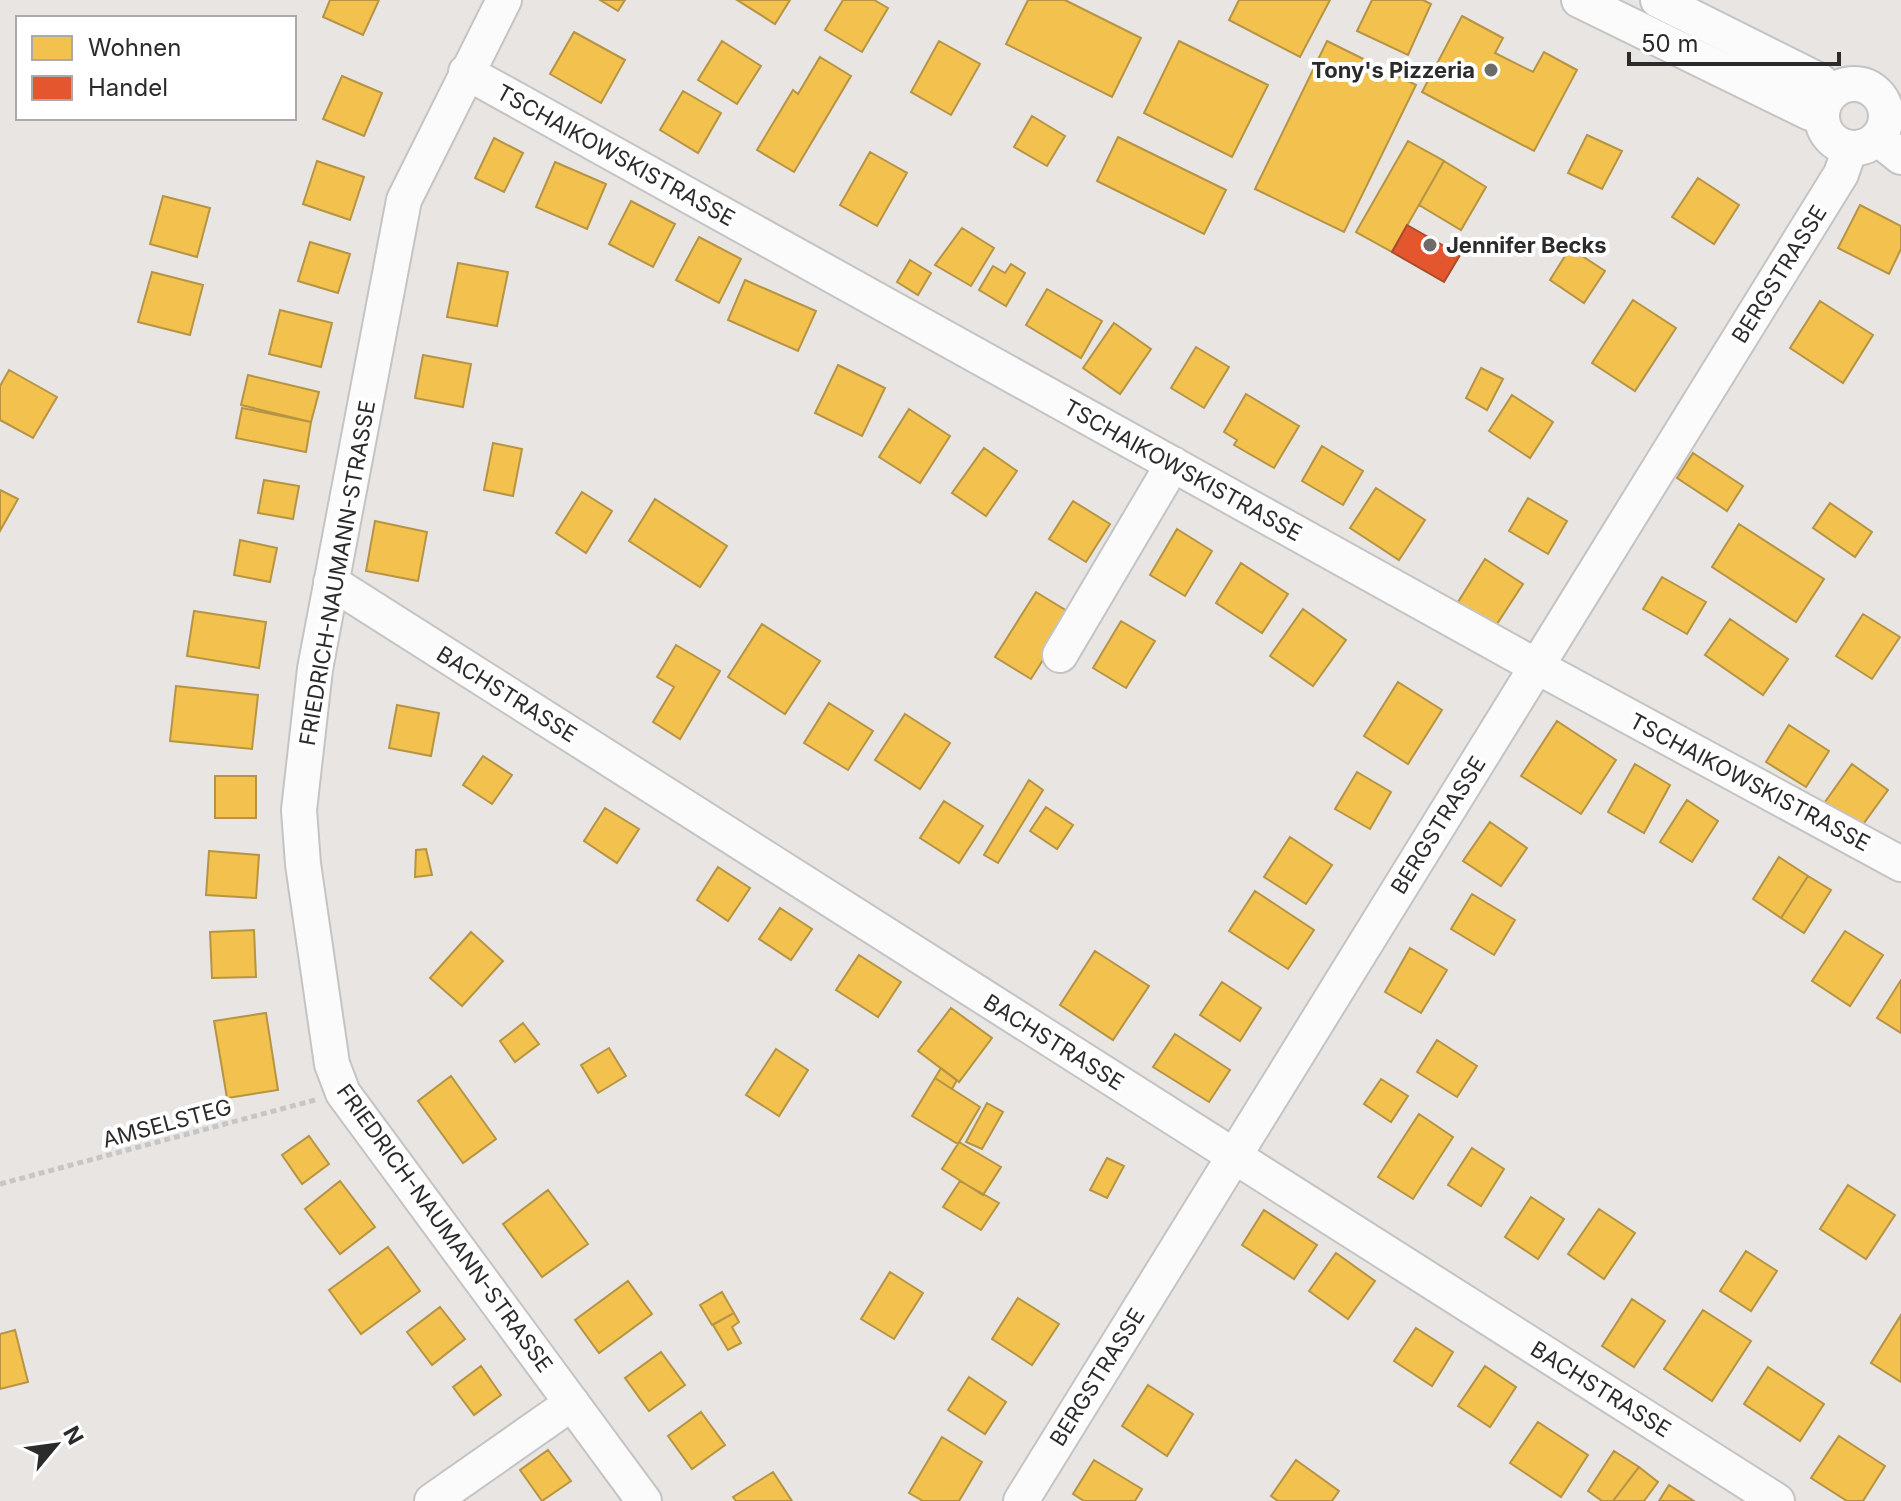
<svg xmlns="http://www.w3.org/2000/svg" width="1901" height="1501" font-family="Inter,sans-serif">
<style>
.homes{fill:#f2c14e;stroke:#b69444;stroke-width:2}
.shops{fill:#e4572e;stroke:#ac4a2d;stroke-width:2}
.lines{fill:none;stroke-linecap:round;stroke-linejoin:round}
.minor-casing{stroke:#c4c4c4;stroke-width:38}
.path{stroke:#c6c6c6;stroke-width:5;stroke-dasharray:6 4;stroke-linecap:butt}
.minor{stroke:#fcfbfb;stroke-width:34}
.poi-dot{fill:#6d6c6b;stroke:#fff;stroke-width:3}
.labels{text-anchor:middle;stroke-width:8;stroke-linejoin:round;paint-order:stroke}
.poi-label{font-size:22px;font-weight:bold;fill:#2b2b2b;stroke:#fff;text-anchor:end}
.street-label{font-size:22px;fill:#2b2b2b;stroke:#fff}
</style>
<rect width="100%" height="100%" fill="#e8e5e2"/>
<path class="homes" d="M 330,0 L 379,0 L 363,35 L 323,17 Z
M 600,0 L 625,0 L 618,11 Z
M 737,0 L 790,0 L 775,24 Z
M 843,0 L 874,0 L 888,8 L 862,52 L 825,30 Z
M 1028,0 L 1065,0 L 1141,38 L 1112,97 L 1006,44 Z
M 1239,0 L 1330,0 L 1300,57 L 1229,20 Z
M 1372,0 L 1423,0 L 1431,4 L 1408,55 L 1357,31 Z
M 1462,16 L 1503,38 L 1495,53 L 1533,72 L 1544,52 L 1577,70 L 1534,151 L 1422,92 Z
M 574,32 L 625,60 L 601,103 L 550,74 Z
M 722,41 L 761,66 L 737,104 L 698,80 Z
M 939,41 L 980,64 L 951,115 L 911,92 Z
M 1179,41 L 1268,85 L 1232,157 L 1144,113 Z
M 1327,41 L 1416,85 L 1344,232 L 1255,189 Z
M 820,57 L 851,76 L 794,172 L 757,150 L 793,90 L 798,94 Z
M 342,76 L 382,93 L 364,136 L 323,119 Z
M 683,91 L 721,113 L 698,153 L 660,130 Z
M 1032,116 L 1065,136 L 1047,166 L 1014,147 Z
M 1587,135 L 1622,151 L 1602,189 L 1568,173 Z
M 1118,137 L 1226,190 L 1204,234 L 1097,181 Z
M 494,138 L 523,153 L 504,192 L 475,178 Z
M 1408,141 L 1444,161 L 1392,252 L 1356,232 Z
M 870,152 L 907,173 L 877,226 L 840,205 Z
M 317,161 L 364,177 L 350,220 L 303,204 Z
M 1444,161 L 1486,187 L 1461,230 L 1419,205 Z
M 555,162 L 606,184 L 587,229 L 536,207 Z
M 1698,178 L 1739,205 L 1714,244 L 1672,217 Z
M 163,196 L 210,208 L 197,257 L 150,244 Z
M 631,201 L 675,224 L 653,267 L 609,244 Z
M 1860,205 L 1901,226 L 1901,249 L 1889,274 L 1838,248 Z
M 962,228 L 994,248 L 971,286 L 935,265 Z
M 699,237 L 741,259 L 719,303 L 676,280 Z
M 310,242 L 350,254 L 338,293 L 298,281 Z
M 1570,248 L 1605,271 L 1584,303 L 1550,280 Z
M 910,260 L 931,273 L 918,295 L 897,282 Z
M 458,263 L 508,272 L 497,326 L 447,317 Z
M 1011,264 L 1025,273 L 1006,306 L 979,290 L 993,266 L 1005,273 Z
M 152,272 L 203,285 L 190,335 L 138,322 Z
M 745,280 L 816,311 L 798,351 L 728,320 Z
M 1047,289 L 1102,321 L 1081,358 L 1026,325 Z
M 1633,300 L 1676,328 L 1635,391 L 1592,363 Z
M 1820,301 L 1873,335 L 1843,383 L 1790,348 Z
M 280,310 L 332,323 L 321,367 L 269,354 Z
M 1114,323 L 1151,349 L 1120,394 L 1083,368 Z
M 1196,347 L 1229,367 L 1204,408 L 1171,388 Z
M 423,355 L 471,364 L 463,407 L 415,398 Z
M 838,365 L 885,388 L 862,436 L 815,413 Z
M 1481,368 L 1503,379 L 1487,410 L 1466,398 Z
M 9,370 L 57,397 L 33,438 L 0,420 L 0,386 Z
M 248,375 L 319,392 L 311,422 L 241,405 Z
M 1246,394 L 1299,426 L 1274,468 L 1234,445 L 1237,440 L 1224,432 Z
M 1512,395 L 1553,422 L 1530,458 L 1489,431 Z
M 242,408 L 311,422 L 306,452 L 236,438 Z
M 909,409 L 950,436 L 920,483 L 879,457 Z
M 493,443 L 522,449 L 513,496 L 484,490 Z
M 1322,446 L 1363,471 L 1343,505 L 1302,481 Z
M 984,448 L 1017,471 L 986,516 L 952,493 Z
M 1693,453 L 1743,486 L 1727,511 L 1677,478 Z
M 264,480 L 299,486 L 293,519 L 258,513 Z
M 1376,488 L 1425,520 L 1399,560 L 1350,528 Z
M 0,490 L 18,499 L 0,531 Z
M 582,492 L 612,511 L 586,553 L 556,533 Z
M 1528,498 L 1567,521 L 1548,554 L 1509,531 Z
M 655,499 L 727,546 L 700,587 L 629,541 Z
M 1073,501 L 1110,524 L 1086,562 L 1049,539 Z
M 1830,503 L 1872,532 L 1855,557 L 1813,528 Z
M 375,521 L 427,532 L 418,581 L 366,571 Z
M 1739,524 L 1824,579 L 1796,622 L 1712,567 Z
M 1177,529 L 1212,551 L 1185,596 L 1150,575 Z
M 240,540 L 277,548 L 270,582 L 234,575 Z
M 1485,559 L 1523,584 L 1495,627 L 1458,602 Z
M 1241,563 L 1288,594 L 1262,633 L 1216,603 Z
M 1662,577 L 1706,602 L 1687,634 L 1643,609 Z
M 1036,592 L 1072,614 L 1031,679 L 995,657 Z
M 1303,609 L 1346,640 L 1313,686 L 1270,656 Z
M 194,611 L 266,622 L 259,668 L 187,656 Z
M 1863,614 L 1900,637 L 1872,679 L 1836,656 Z
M 1730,619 L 1788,659 L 1763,695 L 1705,655 Z
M 1121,621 L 1155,641 L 1126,688 L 1093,668 Z
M 762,624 L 820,661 L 785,714 L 728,677 Z
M 676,645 L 720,671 L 680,739 L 653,722 L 674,687 L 657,677 Z
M 1398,682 L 1442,710 L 1408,764 L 1364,736 Z
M 176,686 L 258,695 L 252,749 L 170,741 Z
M 829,703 L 873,731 L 848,770 L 804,743 Z
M 397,705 L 439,713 L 431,756 L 389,748 Z
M 905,714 L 950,743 L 920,789 L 875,760 Z
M 1557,721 L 1616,760 L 1581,814 L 1521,776 Z
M 1789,725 L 1829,751 L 1806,787 L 1766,762 Z
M 483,756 L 512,775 L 492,804 L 463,785 Z
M 1635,764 L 1670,785 L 1644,833 L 1608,812 Z
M 1852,764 L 1888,790 L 1861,827 L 1825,802 Z
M 1357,772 L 1391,792 L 1370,829 L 1335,809 Z
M 215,776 L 256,776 L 256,818 L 215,818 Z
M 1029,780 L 1043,790 L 998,863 L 984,855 Z
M 1687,800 L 1718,821 L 1692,862 L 1660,842 Z
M 944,801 L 983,826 L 959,863 L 920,838 Z
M 1046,807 L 1073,825 L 1057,849 L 1030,831 Z
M 605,808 L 639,829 L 617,863 L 584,841 Z
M 1490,822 L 1527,848 L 1501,886 L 1463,861 Z
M 1290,837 L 1332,865 L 1306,904 L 1264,877 Z
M 426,849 L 432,875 L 415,877 L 416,850 Z
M 209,851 L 259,855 L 256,898 L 206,895 Z
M 1779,857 L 1808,876 L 1781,918 L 1753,899 Z
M 718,867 L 750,888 L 728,921 L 697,900 Z
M 1808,876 L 1831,890 L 1804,933 L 1781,918 Z
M 1255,891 L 1314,930 L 1288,969 L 1229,931 Z
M 1472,894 L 1515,920 L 1494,955 L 1451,929 Z
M 780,908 L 812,929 L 791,960 L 759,939 Z
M 254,930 L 256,977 L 212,978 L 210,932 Z
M 1845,931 L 1883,955 L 1850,1006 L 1812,981 Z
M 471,932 L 503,961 L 462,1006 L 430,978 Z
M 1410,948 L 1447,970 L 1421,1013 L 1385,992 Z
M 1095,951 L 1149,986 L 1113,1040 L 1060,1005 Z
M 859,955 L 901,982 L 878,1017 L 836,990 Z
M 1901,980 L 1901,1033 L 1877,1018 Z
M 1222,982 L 1261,1008 L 1240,1041 L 1200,1015 Z
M 951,1008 L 992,1038 L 959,1082 L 918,1051 Z
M 266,1013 L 278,1090 L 227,1098 L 214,1021 Z
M 523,1023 L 539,1044 L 515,1062 L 500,1041 Z
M 1175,1034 L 1230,1070 L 1209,1102 L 1153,1067 Z
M 1437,1040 L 1477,1066 L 1457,1097 L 1417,1072 Z
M 609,1048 L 626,1076 L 598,1093 L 581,1065 Z
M 776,1049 L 808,1070 L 779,1116 L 746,1095 Z
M 941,1068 L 957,1080 L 952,1089 L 935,1078 Z
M 451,1076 L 496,1139 L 463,1163 L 418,1101 Z
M 935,1078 L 980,1107 L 958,1144 L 912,1116 Z
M 1381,1079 L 1408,1096 L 1391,1122 L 1364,1104 Z
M 987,1103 L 1003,1112 L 982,1149 L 966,1142 Z
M 1419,1114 L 1453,1137 L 1413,1199 L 1378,1177 Z
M 309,1136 L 329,1164 L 302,1184 L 282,1155 Z
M 959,1142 L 1001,1167 L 983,1195 L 942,1169 Z
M 1472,1148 L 1504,1169 L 1481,1206 L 1448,1185 Z
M 1107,1158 L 1124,1166 L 1107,1198 L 1090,1190 Z
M 340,1181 L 375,1227 L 340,1254 L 305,1209 Z
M 960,1181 L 999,1203 L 981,1230 L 943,1207 Z
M 1848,1185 L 1895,1215 L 1866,1259 L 1820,1229 Z
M 548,1190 L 588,1244 L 542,1277 L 503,1224 Z
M 1531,1197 L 1564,1219 L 1538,1259 L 1505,1237 Z
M 1599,1209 L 1635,1233 L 1604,1279 L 1568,1254 Z
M 1264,1210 L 1317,1245 L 1294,1279 L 1242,1245 Z
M 388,1247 L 420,1291 L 361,1334 L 329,1290 Z
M 1746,1251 L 1777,1271 L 1751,1311 L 1720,1291 Z
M 1336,1253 L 1375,1281 L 1348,1319 L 1309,1291 Z
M 890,1272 L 923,1293 L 894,1339 L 861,1319 Z
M 628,1281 L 652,1314 L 599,1353 L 575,1320 Z
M 722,1292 L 734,1313 L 712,1325 L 700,1305 Z
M 1018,1298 L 1059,1324 L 1032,1365 L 992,1339 Z
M 1632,1299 L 1665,1321 L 1634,1367 L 1602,1346 Z
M 440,1307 L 465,1339 L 432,1365 L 407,1332 Z
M 1703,1310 L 1751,1341 L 1712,1401 L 1664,1369 Z
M 734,1313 L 739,1322 L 732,1327 L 741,1343 L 728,1350 L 713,1325 Z
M 1901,1315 L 1901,1382 L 1871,1363 Z
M 1416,1328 L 1453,1352 L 1432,1386 L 1394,1361 Z
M 15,1330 L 28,1382 L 0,1389 L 0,1334 Z
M 661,1352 L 685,1385 L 649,1411 L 625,1378 Z
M 481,1366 L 501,1395 L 474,1415 L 453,1387 Z
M 1485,1366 L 1516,1387 L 1490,1427 L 1458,1406 Z
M 1768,1367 L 1824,1404 L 1800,1441 L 1744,1404 Z
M 969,1377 L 1006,1402 L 985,1434 L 948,1410 Z
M 1148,1385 L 1193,1414 L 1167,1456 L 1122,1426 Z
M 701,1412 L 725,1445 L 692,1469 L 668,1436 Z
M 1538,1422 L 1588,1455 L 1561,1497 L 1510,1463 Z
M 1839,1436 L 1885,1466 L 1863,1501 L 1847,1501 L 1811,1478 Z
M 942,1437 L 982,1462 L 959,1501 L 923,1501 L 909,1493 Z
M 548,1450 L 571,1481 L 542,1501 L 520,1470 Z
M 1614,1451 L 1639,1467 L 1613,1501 L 1602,1501 L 1588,1491 Z
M 1094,1460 L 1142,1489 L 1135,1501 L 1084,1501 L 1073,1494 Z
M 1296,1460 L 1339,1491 L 1332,1501 L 1278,1501 L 1271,1496 Z
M 1639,1467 L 1658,1482 L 1644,1501 L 1613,1501 Z
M 773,1472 L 792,1501 L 736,1501 L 733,1497 Z
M 1669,1485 L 1694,1501 L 1659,1501 Z"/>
<path class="shops" d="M 1407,225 L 1460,255 L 1444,282 L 1392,252 Z"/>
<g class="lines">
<defs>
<path id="minor" d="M 504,0 L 404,200 L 315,669 L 299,810 L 303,864 L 332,1064 L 343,1093 L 644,1501
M 1579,0 L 1810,113 L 1822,114
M 1658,0 L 1820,81 L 1832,93
M 466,72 L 1536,666 L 1901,864
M1822 116a32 32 0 1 1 64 0a32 32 0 1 1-64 0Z
M 1877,138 L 1901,157
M 331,582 L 1777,1501
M 1060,655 L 1173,464
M 432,1501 L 572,1403
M 1021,1501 L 1841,174 L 1850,148"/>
</defs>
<use href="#minor" class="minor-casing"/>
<path class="path" d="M 0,1184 L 315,1100"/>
<use href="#minor" class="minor"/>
</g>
<g class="poi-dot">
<circle cx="1491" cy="70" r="8"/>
<circle cx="1430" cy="245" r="8"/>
</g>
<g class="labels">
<g class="poi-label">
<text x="1475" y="78">Tony's Pizzeria</text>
<text x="1446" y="253" text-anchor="start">Jennifer Becks</text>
</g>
<g class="street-label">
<text transform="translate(616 155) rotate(29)" y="8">TSCHAIKOWSKISTRASSE</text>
<text transform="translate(1779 274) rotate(-58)" y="8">BERGSTRASSE</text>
<text transform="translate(1183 470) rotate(29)" y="8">TSCHAIKOWSKISTRASSE</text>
<text transform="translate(337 573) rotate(-80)" y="8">FRIEDRICH-NAUMANN-STRASSE</text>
<text transform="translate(507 694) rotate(32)" y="8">BACHSTRASSE</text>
<text transform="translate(1750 782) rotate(28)" y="8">TSCHAIKOWSKISTRASSE</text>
<text transform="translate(1438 825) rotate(-58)" y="8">BERGSTRASSE</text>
<text transform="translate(1054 1042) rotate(32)" y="8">BACHSTRASSE</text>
<text transform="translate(167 1123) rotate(-15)" y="8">AMSELSTEG</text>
<text transform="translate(445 1228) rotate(54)" y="8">FRIEDRICH-NAUMANN-STRASSE</text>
<text transform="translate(1097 1377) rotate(-58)" y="8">BERGSTRASSE</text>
<text transform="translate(1601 1389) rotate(32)" y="8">BACHSTRASSE</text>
</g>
</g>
<rect x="16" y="16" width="280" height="104" fill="#ffffff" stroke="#aaaaaa" stroke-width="2"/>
<rect x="32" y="36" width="40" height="24" fill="#f2c14e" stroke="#aaaaaa" stroke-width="2"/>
<text x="88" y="56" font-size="24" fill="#2b2b2b">Wohnen</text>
<rect x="32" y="76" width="40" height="24" fill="#e4572e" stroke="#aaaaaa" stroke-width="2"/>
<text x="88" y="96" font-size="24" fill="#2b2b2b">Handel</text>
<g transform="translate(56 1445) rotate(61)" stroke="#ffffff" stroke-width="6" paint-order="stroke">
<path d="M0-6L14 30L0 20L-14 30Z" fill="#2b2b2b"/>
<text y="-12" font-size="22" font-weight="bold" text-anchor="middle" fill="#2b2b2b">N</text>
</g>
<path d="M1629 52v12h210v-12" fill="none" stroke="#2b2b2b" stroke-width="4"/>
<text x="1641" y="52" font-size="24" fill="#2b2b2b" stroke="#ffffff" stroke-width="6" paint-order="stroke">50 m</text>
</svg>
